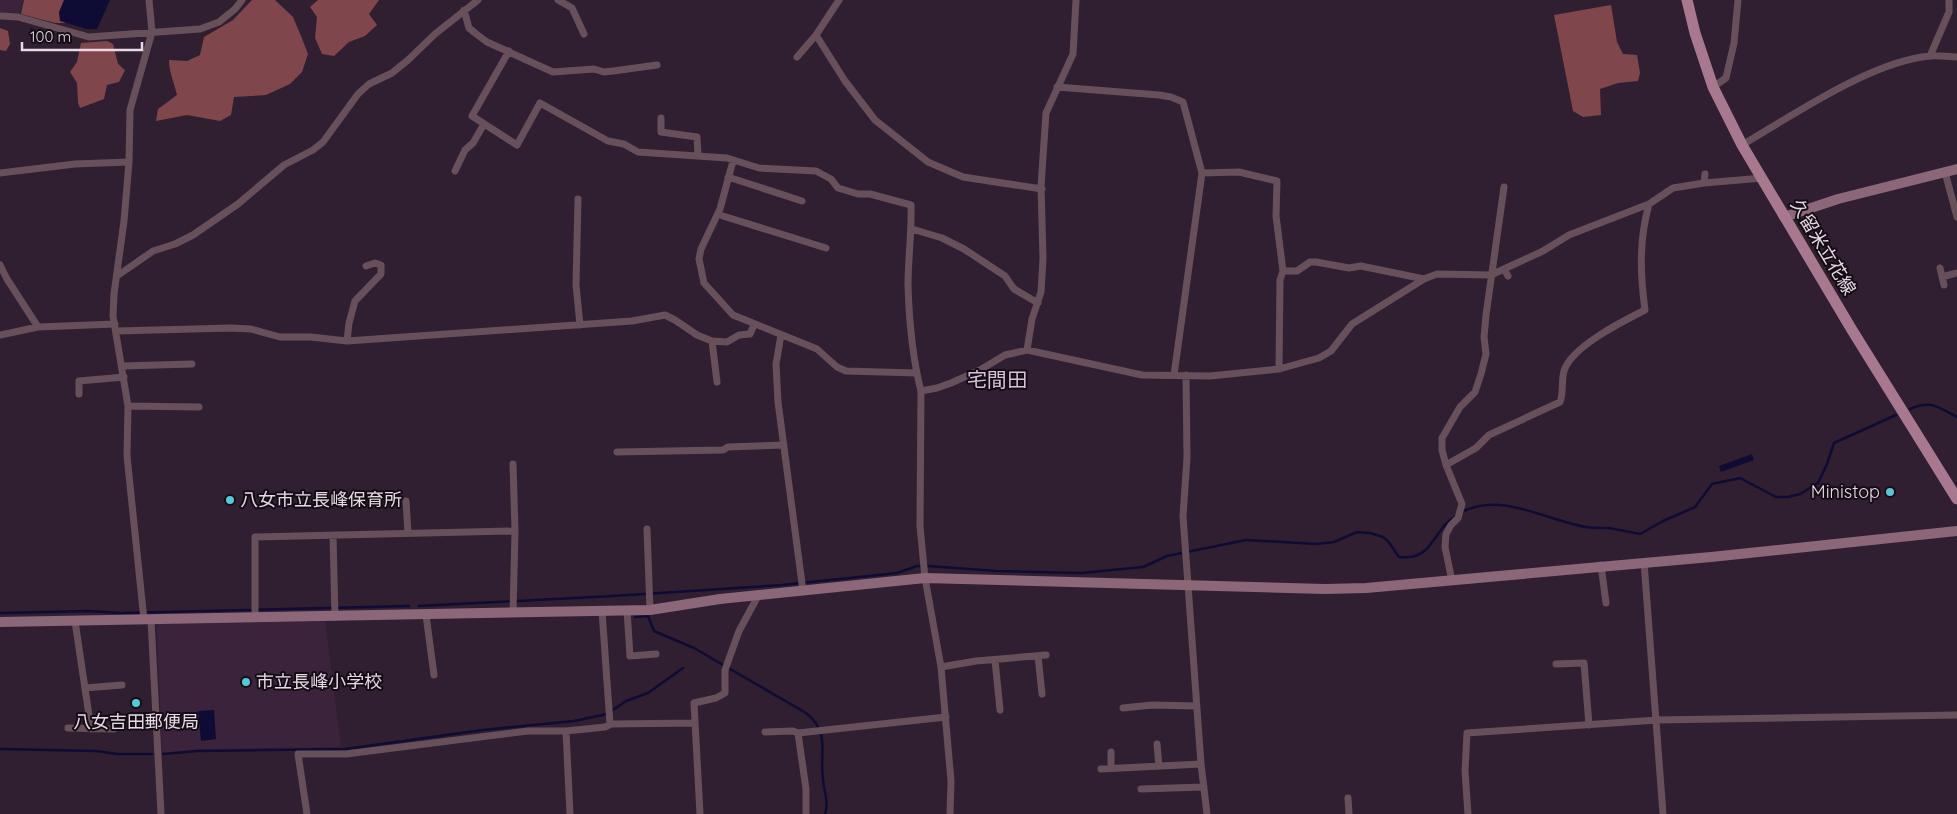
<svg xmlns="http://www.w3.org/2000/svg" width="1957" height="814" font-family="Quicksand,'Noto Sans JP',sans-serif">
<style>
.built{fill:#3b243b}
.forest{fill:#7f474c}
.water{fill:#0e0c34}
.lines{fill:none;stroke-linecap:round;stroke-linejoin:round}
.stream{stroke:#0e0c34;stroke-width:2.5}
.street{stroke:#67505a;stroke-width:7}
.secondary{stroke:#8c6777;stroke-width:10}
.primary{stroke:#a8798e;stroke-width:11}
.poi-dot{fill:#52cbd9;stroke:#140c14;stroke-width:2}
.labels{text-anchor:middle;stroke-width:4;stroke-linejoin:round;paint-order:stroke}
.street-label{font-size:18px;fill:#e6dae5;stroke:#140c14}
.poi-label{font-size:18px;fill:#e6dae5;stroke:#140c14;text-anchor:start}
.quarter-label{font-size:20px;fill:#d9c1d8;stroke:#140c14}
</style>
<rect width="100%" height="100%" fill="#301f30"/>
<path class="built" d="M 0,0 L 23,0 L 20,13 L 0,13 Z
M 325,621 L 341,747 L 205,749 L 162,753 L 157,627 L 159,624 Z"/>
<path class="forest" d="M 24,0 L 73,0 L 65,23 L 55,23 L 21,14 Z
M 252,0 L 275,0 L 293,17 L 301,36 L 308,54 L 302,72 L 290,84 L 266,95 L 234,97 L 231,115 L 220,121 L 187,115 L 156,121 L 158,109 L 177,95 C 174,82 169,72 169,60 L 187,61 L 200,55 L 204,37 L 233,20 Z
M 318,0 L 379,0 L 369,14 L 377,25 L 365,36 L 349,42 L 334,56 L 322,54 L 315,38 L 317,17 L 310,7 Z
M 1611,5 L 1617,42 L 1623,54 L 1637,55 L 1640,73 L 1638,81 L 1618,83 L 1600,89 L 1601,115 L 1583,117 L 1573,111 L 1554,15 Z
M 0,28 L 8,31 L 10,44 L 6,51 L 0,50 Z
M 107,41 L 113,44 L 118,64 L 125,70 L 119,82 L 107,85 L 104,99 L 80,108 L 78,103 L 77,83 L 70,72 L 77,62 L 81,43 Z"/>
<path class="water" d="M 64,0 L 110,0 L 97,29 L 87,29 L 60,21 L 59,12 Z
M 1752,454 L 1754,460 L 1721,472 L 1719,466 Z
M 214,710 L 216,739 L 201,741 L 198,711 Z"/>
<g class="lines">
<path class="stream" d="M 1910,409 C 1931,399 1939,408 1957,417
M 1462,512 C 1502,491 1547,521 1586,527 C 1594,528 1602,528 1609,528 C 1620,530 1630,532 1640,534 L 1663,521 L 1695,507 L 1712,484 L 1740,478 L 1776,497 L 1788,497 L 1800,494 L 1818,483 L 1827,464 L 1834,443 L 1896,415
M 419,606 L 613,596 L 782,585 L 897,573 L 917,566 L 928,566 L 996,571 L 1081,573 L 1143,567 L 1167,556 L 1246,540 L 1316,544 L 1334,542 L 1357,532 L 1370,533 L 1383,537 L 1388,541 L 1399,557 C 1435,561 1431,529 1458,515
M 0,613 L 90,611 L 121,613 L 409,606
M 635,617 L 648,616 L 654,631 L 694,648 L 806,713 C 831,733 819,752 823,779 C 824,792 829,801 825,814
M 0,749 L 96,751 L 118,754 L 152,754
M 163,754 L 197,751 L 345,749 L 483,730 L 574,721 L 607,714 L 626,701 L 648,693 L 683,668"/>
<path class="street" d="M 558,0 L 572,8 L 584,34
M 464,10 L 469,28 L 475,33 L 487,42 L 553,72 L 594,69 L 604,72 L 613,71 L 657,65
M 0,16 L 18,17 L 89,37 L 200,29 L 219,22 L 235,9 L 242,0
M 816,35 L 845,81 L 875,120 L 928,162 L 963,177 L 1042,189
M 509,51 L 472,116 L 517,145 L 540,103 L 608,141 L 624,144 L 638,152 L 727,158 L 759,168 L 816,171 L 831,179 L 838,188 L 858,194 L 870,194 L 911,205 C 912,232 908,258 908,285 C 909,318 913,360 921,391 L 920,526 L 925,578 L 941,667 L 951,781 L 950,814
M 1930,56 L 1949,12 L 1949,0
M 797,57 L 816,35 L 839,0
M 1057,87 L 1159,95 L 1171,97 L 1183,102 L 1202,173 L 1174,375
M 1713,87 L 1726,78 L 1734,43 L 1738,0
M 661,118 L 661,132 L 697,137 L 698,156
M 1742,145 C 1793,115 1872,61 1930,56 C 1939,55 1948,57 1957,57
M 733,161 L 720,209 L 701,249 L 699,259 L 704,283 L 733,315 L 817,349 L 837,367 L 846,371 L 916,373
M 455,171 L 465,150 L 473,143 L 484,124
M 1945,172 L 1957,217
M 0,173 L 75,164 L 129,162
M 1202,173 L 1239,172 L 1277,181 L 1276,216 L 1283,271 L 1280,280 L 1279,369
M 728,177 L 802,201
M 1704,183 L 1705,174
M 578,199 L 576,285 L 580,325
M 723,216 L 826,248
M 912,229 L 942,238 L 964,249 L 1005,276 L 1014,289 L 1038,303
M 0,265 L 7,279 L 38,327
M 1940,268 L 1944,285
M 1504,269 L 1508,276
M 1283,271 L 1297,271 L 1310,262 L 1316,262 L 1349,268 L 1361,266 L 1424,279
M 117,276 L 153,251 L 175,244 L 193,235 L 238,204 L 284,165 L 313,150 L 323,142 L 358,94 L 369,84 L 392,73 L 408,60 L 435,34 L 478,0
M 1942,277 L 1957,273
M 117,331 L 231,328 L 251,329 L 280,337 L 311,337 L 347,341 L 632,321 L 665,315 L 675,320 L 697,335 L 712,341 L 727,342 L 739,335 L 750,334 L 754,325
M 0,335 L 38,327 L 115,324
M 781,335 L 776,364 L 778,402 L 803,591
M 347,341 L 349,323 L 355,301 L 381,274 L 381,265 L 375,263 L 366,266
M 712,341 L 717,382
M 1027,350 L 1032,319 L 1041,292 L 1043,258 L 1041,186 L 1046,113 L 1073,54 L 1076,0
M 122,366 L 192,364
M 1186,375 L 1187,458 L 1183,516 L 1201,764 L 1207,814
M 921,391 L 937,388 L 951,383 L 980,370 L 1005,355 L 1027,350 L 1142,375 L 1210,376 L 1279,369 L 1319,358 L 1331,351 L 1352,324 L 1424,279 L 1437,274 L 1491,275 L 1543,251 L 1569,235 L 1649,204 L 1673,188 L 1704,183 L 1763,178
M 79,394 L 79,381 L 124,377
M 128,406 L 199,407
M 617,452 L 723,450 L 728,447 L 784,445
M 513,464 L 515,531 L 513,613
M 1446,465 L 1476,448 L 1489,435 L 1560,402 C 1564,392 1561,381 1564,371 C 1571,347 1623,321 1645,310 C 1640,273 1639,240 1649,204
M 406,501 L 408,533
M 647,529 L 650,610
M 333,535 L 335,617
M 1644,562 L 1663,814
M 1601,565 L 1606,603
M 1452,581 L 1445,547 L 1446,534 L 1451,525 L 1458,518 L 1462,504 L 1446,465 L 1442,450 L 1442,438 L 1460,407 L 1475,392 L 1481,374 L 1486,354 L 1484,337 L 1486,315 L 1504,187
M 627,610 L 630,656 L 656,654
M 602,611 L 610,724
M 426,615 L 434,675
M 255,618 L 255,537 L 515,531
M 144,620 L 127,456 L 128,406 L 113,316 L 114,294 L 124,221 L 129,162 L 130,110 L 152,32 L 149,0
M 151,620 L 161,814
M 75,621 L 91,729
M 1038,656 L 1042,694
M 995,660 L 1000,710
M 1556,664 L 1584,663 L 1589,725
M 941,667 L 976,661 L 1046,655
M 85,688 L 122,685
M 1123,708 L 1152,705 L 1196,706
M 68,728 L 114,729
M 566,731 L 570,814
M 765,732 L 793,731 L 798,733 L 806,789 L 806,814
M 798,733 L 946,717
M 1157,744 L 1159,766
M 1111,752 L 1111,768
M 1101,769 L 1201,764
M 1141,789 L 1204,787
M 1348,798 L 1349,814
M 307,814 L 298,754 L 346,754 L 528,731 L 566,731 L 605,727 L 611,724 L 695,723
M 700,814 L 694,703 L 716,698 L 725,693 L 725,670 L 739,631 L 758,596
M 1468,814 L 1465,771 L 1467,733 L 1657,720 L 1957,715"/>
<path class="secondary" d="M 1784,217 L 1838,199 L 1957,169
M 0,622 L 650,610 L 720,599 L 925,578 L 1325,589 L 1366,588 L 1711,557 L 1957,531"/>
<path class="primary" d="M 1687,0 L 1695,33 L 1713,87 L 1742,145 L 1852,330 L 1957,499"/>
</g>
<g class="poi-dot">
<circle cx="1890" cy="492" r="5"/>
<circle cx="230" cy="500" r="5"/>
<circle cx="246" cy="682" r="5"/>
<circle cx="136" cy="703" r="5"/>
</g>
<g class="labels">
<g class="street-label">
<text transform="translate(1823 247) rotate(59)" y="6">久留米立花線</text>
</g>
<g class="poi-label">
<text x="1880" y="498" text-anchor="end">Ministop</text>
<text x="240" y="506">八女市立長峰保育所</text>
<text x="256" y="688">市立長峰小学校</text>
<text x="136" y="728" text-anchor="middle">八女吉田郵便局</text>
</g>
<g class="quarter-label">
<text x="997" y="387">宅間田</text>
</g>
</g>
<path d="M22 42v8h120v-8" fill="none" stroke="#e6dae5" stroke-width="2.5"/>
<text x="30" y="42" font-size="15" fill="#e6dae5" stroke="#140c14" stroke-width="4" paint-order="stroke">100 m</text>
</svg>
